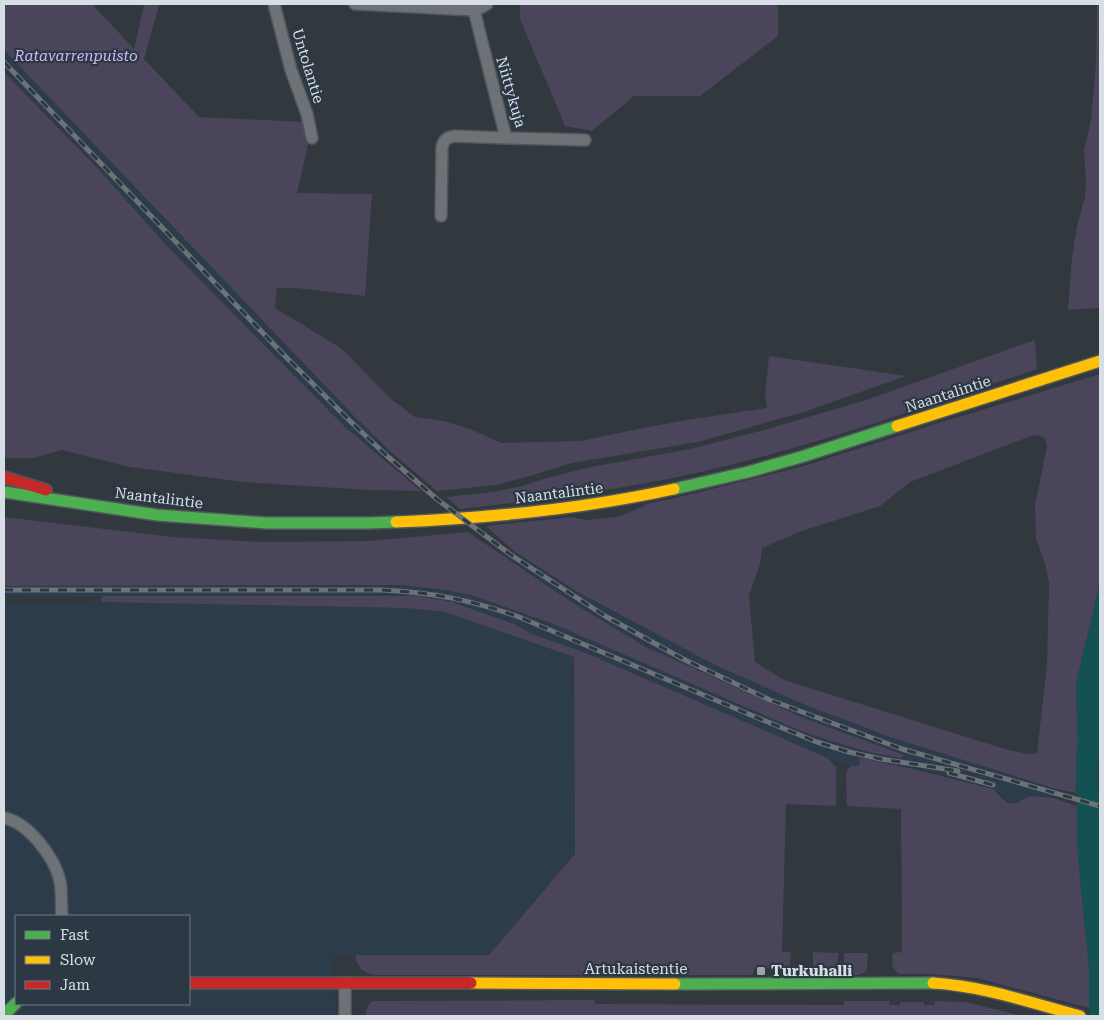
<svg xmlns="http://www.w3.org/2000/svg" width="1104" height="1020" font-family="'Roboto Serif',serif">
<style>
.built{fill:#2d3c4b;fill-rule:evenodd}
.green{fill:#4a455a;fill-rule:evenodd}
.water{fill:#145152}
.lines{fill:none;stroke-linecap:round;stroke-linejoin:round}
.street-casing{stroke:#50555b;stroke-width:14}
.fast-casing{stroke:#50555b;stroke-width:14}
.slow-casing{stroke:#50555b;stroke-width:14}
.jam-casing{stroke:#50555b;stroke-width:14}
.street{stroke:#6c7276;stroke-width:11}
.fast{stroke:#4caf50;stroke-width:11}
.slow{stroke:#ffc107;stroke-width:11}
.jam{stroke:#c62828;stroke-width:11}
.rail-casing{stroke:#6c7276;stroke-width:5}
.rail{stroke:#2c3843;stroke-width:3;stroke-dasharray:9;stroke-linecap:butt}
.poi-dot{fill:#9da4ab;stroke:#2c3843;stroke-width:2}
.labels{text-anchor:middle;stroke-width:4.5;stroke-linejoin:round;paint-order:stroke}
.park-label{font-size:15px;font-style:italic;fill:#cdb8f9;stroke:#2c3843}
.street-label{font-size:15px;fill:#d7dee5;stroke:#2c3843}
.poi-label{font-size:15px;font-weight:bold;fill:#d7dee5;stroke:#2c3843;text-anchor:start}
</style>
<rect width="100%" height="100%" fill="#31383e"/>
<path class="built" d="M 4,50 L 354,416 L 390,451 L 383,458 L 344,426 L 169,248 L 99,170 L 4,72 Z
M 514,551 L 578,592 L 715,665 L 808,706 L 893,738 L 1056,789 L 1053,798 L 1033,796 L 1025,798 L 1018,803 L 1006,803 L 993,788 L 913,769 L 861,759 L 859,766 L 852,766 L 830,760 L 821,755 L 586,653 L 532,634 L 514,624 L 452,602 L 419,596 L 276,598 L 4,596 L 4,586 L 402,585 L 445,590 L 471,595 L 551,623 L 801,731 L 844,745 L 873,753 L 900,758 L 903,755 L 806,719 L 646,647 L 573,603 L 508,558 Z
M 101,602 L 406,608 L 445,612 L 574,657 L 575,854 L 489,955 L 332,956 L 337,1016 L 4,1016 L 4,604 ZM 16,916 L 189,916 L 189,1004 L 16,1004 Z"/>
<path class="green" d="M 4,4 L 92,4 L 134,49 L 144,5 L 159,5 L 144,59 L 199,117 L 306,122 L 308,145 L 297,193 L 372,194 L 365,296 L 296,288 L 277,288 L 275,308 L 341,348 L 391,399 L 415,417 L 444,421 L 470,429 L 501,443 L 581,441 L 638,429 L 686,420 L 767,408 L 765,394 L 769,356 L 906,376 L 807,411 L 698,442 L 572,463 L 530,476 L 496,485 L 437,491 L 390,451 L 354,416 L 4,50 Z
M 520,4 L 778,4 L 778,36 L 700,96 L 634,96 L 592,131 L 565,126 L 520,19 Z
M 1097,4 L 1100,4 L 1100,308 L 1068,310 L 1072,257 L 1077,226 L 1085,197 L 1086,182 L 1084,151 L 1091,120 L 1096,64 Z
M 4,72 L 99,170 L 169,248 L 344,426 L 421,491 L 368,490 L 243,482 L 130,467 L 62,450 L 34,458 L 4,458 Z
M 1035,340 L 1037,369 C 934,404 831,440 726,466 C 638,488 549,499 460,509 L 446,497 L 494,492 L 522,486 L 547,478 L 586,468 L 690,449 L 764,430 L 863,401 Z
M 1100,374 L 1100,583 L 1076,684 L 1078,743 L 1076,763 L 1076,793 L 1056,789 L 893,738 L 808,706 L 715,665 L 578,592 L 514,551 L 486,526 L 572,517 L 586,520 L 616,517 L 633,511 L 647,504 L 692,494 L 804,466 L 929,426 ZM 1034,435 L 1044,437 L 1047,446 L 1035,505 L 1036,539 L 1045,563 L 1049,583 L 1047,665 L 1037,753 L 1028,754 L 1008,750 L 784,680 L 755,662 L 749,596 L 760,564 L 762,548 L 802,531 L 880,506 L 910,482 Z
M 4,517 L 172,537 L 259,542 L 369,541 L 468,532 L 573,603 L 646,647 L 806,719 L 904,755 L 900,758 L 873,753 L 844,745 L 801,731 L 551,623 L 471,595 L 445,590 L 402,585 L 4,586 Z
M 102,596 L 419,596 L 452,602 L 514,624 L 532,634 L 586,653 L 821,755 L 830,760 L 836,767 L 836,806 L 786,804 L 782,952 L 791,952 L 790,968 L 755,968 L 752,975 L 374,975 C 362,972 358,968 355,955 L 489,955 L 575,854 L 574,657 L 445,612 L 406,608 L 101,602 Z
M 860,758 L 913,769 L 993,789 L 1007,803 L 1018,803 L 1025,798 L 1033,796 L 1053,798 L 1077,806 L 1078,857 L 1089,967 L 1089,1008 L 977,978 L 931,974 L 899,974 C 891,969 892,962 893,953 L 902,952 L 901,809 L 847,806 L 846,775 L 848,769 L 852,766 L 859,766 Z
M 813,952 L 838,953 L 838,967 L 813,967 Z
M 844,953 L 868,953 L 867,967 L 866,971 L 859,975 L 844,975 Z
M 594,1000 L 596,1004 L 602,1004 L 842,1005 L 844,1005 L 844,1001 L 890,1001 L 889,1005 L 900,1005 L 900,1002 L 924,1002 L 924,1005 L 934,1005 L 935,1001 L 966,1002 L 1023,1016 L 365,1016 C 366,1010 367,1003 374,1001 Z"/>
<path class="water" d="M 1100,583 C 1100,632 1102,681 1100,729 C 1099,755 1096,780 1100,806 L 1100,1016 L 1089,1016 L 1089,967 L 1078,857 L 1076,763 L 1078,743 L 1076,684 Z"/>
<g class="lines">
<defs>
<path id="street" d="M 274,4 L 291,70 L 307,114 L 312,138
M 355,4 L 474,10 L 480,8 L 487,4
M 474,10 L 506,138 L 585,140
M 441,216 L 442,148 C 443,140 447,137 455,136 L 506,138
M 4,818 C 28,822 55,858 60,881 C 62,892 61,905 62,916
M 345,1016 L 345,983"/>
<path id="fast" d="M 674,489 L 748,472 L 801,457 L 897,426
M 4,492 L 157,515 L 267,523 L 368,523 L 396,522
M 675,984 L 933,983
M 4,1015 L 16,1003"/>
<path id="slow" d="M 897,426 L 1100,361
M 396,522 C 489,518 583,509 674,489
M 471,983 L 675,984
M 933,983 C 984,986 1031,1003 1080,1016"/>
<path id="jam" d="M 4,477 L 46,490
M 189,983 L 471,983"/>
</defs>
<use href="#street" class="street-casing"/>
<use href="#fast" class="fast-casing"/>
<use href="#slow" class="slow-casing"/>
<use href="#jam" class="jam-casing"/>
<use href="#street" class="street"/>
<use href="#fast" class="fast"/>
<use href="#slow" class="slow"/>
<use href="#jam" class="jam"/>
<defs>
<path id="rail" d="M 4,62 L 281,352 L 350,421 L 386,455 L 438,500 L 511,555 L 605,616 L 683,659 L 770,700 L 902,749 L 1100,806
M 4,590 L 380,590 C 430,592 472,600 519,617 L 758,718 L 817,742 L 849,752 L 881,759 L 958,771
M 949,773 L 993,785"/>
</defs>
<use href="#rail" class="rail-casing"/>
<use href="#rail" class="rail"/>
</g>
<rect class="poi-dot" x="756" y="966" width="10" height="10" rx="2.5"/>
<g class="labels">
<g class="park-label">
<text x="76" y="61">Ratavarrenpuisto</text>
</g>
<g class="street-label">
<text transform="translate(308 66) rotate(73)" y="5">Untolantie</text>
<text transform="translate(511 92) rotate(74)" y="5">Niittykuja</text>
<text transform="translate(948 394) rotate(-18)" y="5">Naantalintie</text>
<text transform="translate(559 493) rotate(-7)" y="5">Naantalintie</text>
<text transform="translate(159 498) rotate(7)" y="5">Naantalintie</text>
<text x="636" y="974">Artukaistentie</text>
</g>
<g class="poi-label">
<text x="771" y="976">Turkuhalli</text>
</g>
</g>
<rect width="1104" height="1020" fill="none" stroke="#d7dee5" stroke-width="10"/>
<rect x="15" y="915" width="175" height="90" fill="#2c3843" stroke="#707a84"/>
<rect x="25" y="931" width="25" height="8" fill="#4caf50" stroke="#707a84"/>
<text x="60" y="940" font-size="15" fill="#d7dee5">Fast</text>
<rect x="25" y="956" width="25" height="8" fill="#ffc107" stroke="#707a84"/>
<text x="60" y="965" font-size="15" fill="#d7dee5">Slow</text>
<rect x="25" y="981" width="25" height="8" fill="#c62828" stroke="#707a84"/>
<text x="60" y="990" font-size="15" fill="#d7dee5">Jam</text>
</svg>
